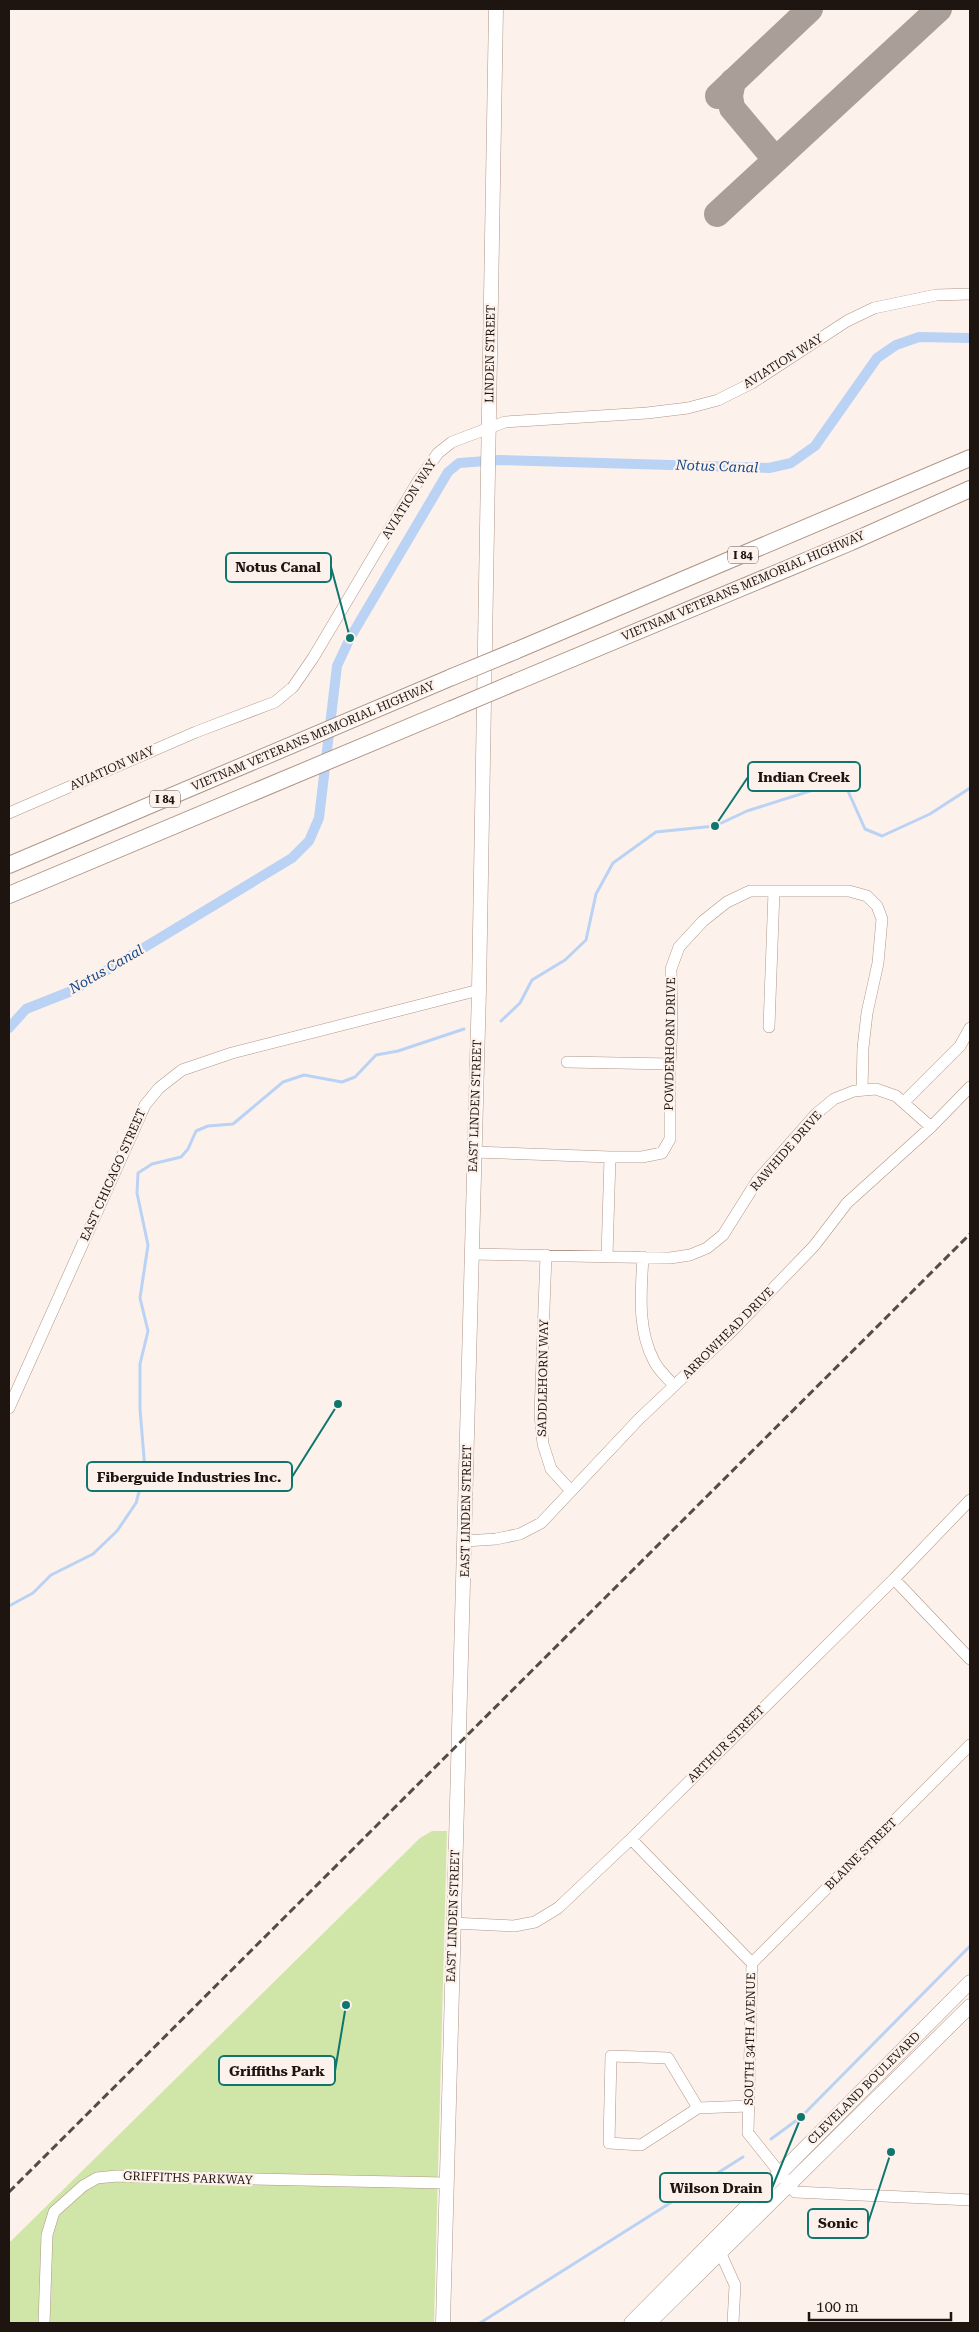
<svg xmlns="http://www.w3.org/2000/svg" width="979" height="2332" font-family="'Roboto Serif',serif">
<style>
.green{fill:#d0e5a8}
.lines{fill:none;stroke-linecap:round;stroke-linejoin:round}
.stream{stroke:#bad2f4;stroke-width:3}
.canal{stroke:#bad2f4;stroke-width:10}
.taxiway{stroke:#aa9f98;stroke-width:26}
.minor-casing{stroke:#b09688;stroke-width:12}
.major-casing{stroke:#b09688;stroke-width:15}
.highway-casing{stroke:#b09688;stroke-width:18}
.minor{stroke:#fff;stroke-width:11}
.major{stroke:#fff;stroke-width:14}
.highway{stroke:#fff;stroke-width:16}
.rail{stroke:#564c46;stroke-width:3;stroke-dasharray:8 4;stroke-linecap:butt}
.highway-bridge-casing{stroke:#b09688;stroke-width:18;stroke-linecap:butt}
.highway-bridge{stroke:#fff;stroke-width:16}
.labels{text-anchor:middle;stroke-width:4.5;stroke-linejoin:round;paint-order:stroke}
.shield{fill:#fdf2eb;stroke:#625752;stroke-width:1}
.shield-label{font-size:11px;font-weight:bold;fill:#1f1510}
.street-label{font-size:12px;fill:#1f1510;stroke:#fdf2eb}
.water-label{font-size:14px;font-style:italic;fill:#144788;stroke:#fdf2eb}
.leader{fill:none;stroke:#0f766e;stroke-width:2}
.callout-dot{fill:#0f766e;stroke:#fdf2eb;stroke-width:2}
.callout{fill:#fdf2eb;stroke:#0f766e;stroke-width:2}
.callout-label{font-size:14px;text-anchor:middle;font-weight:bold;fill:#1f1510}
</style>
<rect width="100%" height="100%" fill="#fdf2eb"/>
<path class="green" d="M 432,1831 L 447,1831 L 434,2323 L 9,2323 L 9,2243 L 420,1838 Z"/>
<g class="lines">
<path class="stream" d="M 501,1021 L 520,1003 L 532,980 L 565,960 L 586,940 L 596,894 L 613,863 L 656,832 L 715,826 L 747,811 L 829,785 L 848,791 L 865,829 L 882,836 L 930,814 L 970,788
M 9,1606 L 33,1593 L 51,1575 L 93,1554 L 117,1531 L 136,1503 L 145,1470 L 140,1409 L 140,1364 L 148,1331 L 140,1298 L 148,1245 L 137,1193 L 138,1173 L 152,1164 L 181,1157 L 188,1149 L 196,1131 L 208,1126 L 233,1124 L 283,1082 L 304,1075 L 342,1082 L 355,1077 L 376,1055 L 398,1051 L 464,1029
M 771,2139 L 801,2117 L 970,1946
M 480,2323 L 743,2157"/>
<path class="canal" d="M 9,1028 L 26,1009 L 74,990 L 292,858 L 309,841 L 319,818 L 337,666 L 350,638 L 448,472 L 459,463 L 500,460 L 769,468 L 791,463 L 815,446 L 877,358 L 896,345 L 919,337 L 970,338"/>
<path class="taxiway" d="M 733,81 L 730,96 L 732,108 L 774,158
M 718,96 L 810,9
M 717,214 L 939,9"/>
<defs>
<path id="minor" d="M 9,813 L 196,732 L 275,702 L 293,687 L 313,658 L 417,483 L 438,453 L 452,442 L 505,422 L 647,413 L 688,408 L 718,400 L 752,383 L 847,321 L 874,308 L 936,295 L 970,294
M 769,1027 L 774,891
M 567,1062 L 670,1064
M 904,1102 L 960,1046 L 970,1028
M 474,1152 L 610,1157 L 642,1157 L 662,1153 L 670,1139 L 670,1064 L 672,1026 L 671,969 L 679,947 L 703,921 L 727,902 L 750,891 L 849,891 L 867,896 L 877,906 L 882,919 L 878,963 L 867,1013 L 863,1048 L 862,1090
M 471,1254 L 670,1258 L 690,1255 L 707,1248 L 723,1235 L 757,1181 L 816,1114 L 834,1099 L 854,1091 L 876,1089 L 896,1096 L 931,1127
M 546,1255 L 540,1414 L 543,1444 L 551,1469 L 571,1491
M 607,1256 L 610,1157
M 643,1257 C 641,1292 637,1329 654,1361 C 658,1370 668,1378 674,1386
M 9,1408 L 145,1105 L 159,1088 L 182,1070 L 232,1053 L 479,990
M 465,1541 L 496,1539 L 520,1534 L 541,1523 L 639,1419 L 729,1334 L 814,1246 L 847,1203 L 931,1127 L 970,1087
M 894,1579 L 970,1659
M 631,1839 L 752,1963 L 748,2133 L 795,2192 L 970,2200
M 452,1923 L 514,1926 L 535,1922 L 558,1908 L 631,1839 L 894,1579 L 970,1500
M 752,1963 L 970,1745
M 611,2056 L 668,2058 L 698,2108 L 641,2145 L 609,2143 Z
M 698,2108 L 748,2106
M 716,2248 L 720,2252 L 735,2285 L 733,2323
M 44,2323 L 47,2235 L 54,2212 L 83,2186 L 97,2178 L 117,2176 L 445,2183"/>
<path id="major" d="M 443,2323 L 479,990 L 496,9
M 631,2323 L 970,1982
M 649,2323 L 970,2006"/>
<path id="highway" d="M 515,651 L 970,458
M 516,682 L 851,542 L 970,489
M 9,865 L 452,677
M 9,895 L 452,709"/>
</defs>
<use href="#minor" class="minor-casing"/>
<use href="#major" class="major-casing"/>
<use href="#highway" class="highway-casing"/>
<use href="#minor" class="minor"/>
<use href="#major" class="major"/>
<use href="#highway" class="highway"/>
<path class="rail" d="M 9,2192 L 970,1234"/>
<defs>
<path id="highway-bridge" d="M 452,677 L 515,651
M 452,709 L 516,682"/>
</defs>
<use href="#highway-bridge" class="highway-bridge-casing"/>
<use href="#highway-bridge" class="highway-bridge"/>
</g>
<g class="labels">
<g class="shield">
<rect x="728" y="546.5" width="30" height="17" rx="4"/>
<rect x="150" y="790.5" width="30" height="17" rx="4"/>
</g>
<g class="shield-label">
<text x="743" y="559">I 84</text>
<text x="165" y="803">I 84</text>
</g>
<g class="street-label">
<text transform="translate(490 354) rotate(-89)" y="4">LINDEN STREET</text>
<text transform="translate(783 361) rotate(-32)" y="4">AVIATION WAY</text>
<text transform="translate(409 499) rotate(-58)" y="4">AVIATION WAY</text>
<text transform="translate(743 586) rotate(-23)" y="4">VIETNAM VETERANS MEMORIAL HIGHWAY</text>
<text transform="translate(313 736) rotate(-23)" y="4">VIETNAM VETERANS MEMORIAL HIGHWAY</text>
<text transform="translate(112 768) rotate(-24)" y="4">AVIATION WAY</text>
<text transform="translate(670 1044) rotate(-89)" y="4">POWDERHORN DRIVE</text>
<text transform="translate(475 1106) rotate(-88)" y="4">EAST LINDEN STREET</text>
<text transform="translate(786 1151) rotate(-49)" y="4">RAWHIDE DRIVE</text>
<text transform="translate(113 1175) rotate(-66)" y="4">EAST CHICAGO STREET</text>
<text transform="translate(728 1333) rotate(-45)" y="4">ARROWHEAD DRIVE</text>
<text transform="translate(543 1378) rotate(-89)" y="4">SADDLEHORN WAY</text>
<text transform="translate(466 1511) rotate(-89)" y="4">EAST LINDEN STREET</text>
<text transform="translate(726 1744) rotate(-45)" y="4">ARTHUR STREET</text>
<text transform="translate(861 1854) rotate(-45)" y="4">BLAINE STREET</text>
<text transform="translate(453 1916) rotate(-88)" y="4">EAST LINDEN STREET</text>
<text transform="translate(750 2039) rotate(-89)" y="4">SOUTH 34TH AVENUE</text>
<text transform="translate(864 2088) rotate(-45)" y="4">CLEVELAND BOULEVARD</text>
<text transform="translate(188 2178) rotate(2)" y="4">GRIFFITHS PARKWAY</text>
</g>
<g class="water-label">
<text transform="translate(717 466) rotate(2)" y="5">Notus Canal</text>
<text transform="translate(106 969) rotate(-30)" y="5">Notus Canal</text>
</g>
</g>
<path class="leader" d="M350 638L331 567M715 826L748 777M338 1404L292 1477M346 2005L335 2071M801 2117L772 2188M891 2152L868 2223"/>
<g class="callout-dot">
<circle cx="350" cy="638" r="5"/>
<circle cx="715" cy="826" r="5"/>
<circle cx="338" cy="1404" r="5"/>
<circle cx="346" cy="2005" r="5"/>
<circle cx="801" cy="2117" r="5"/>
<circle cx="891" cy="2152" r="5"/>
</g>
<g class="callout">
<rect x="226" y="553" width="105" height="29" rx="5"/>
<rect x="748" y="762" width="112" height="29" rx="5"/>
<rect x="87" y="1462" width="205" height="29" rx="5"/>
<rect x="219" y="2056" width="116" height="29" rx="5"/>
<rect x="660" y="2173" width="112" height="29" rx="5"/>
<rect x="808" y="2209" width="60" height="29" rx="5"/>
</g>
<g class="callout-label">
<text x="278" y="572">Notus Canal</text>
<text x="804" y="782">Indian Creek</text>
<text x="189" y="1482">Fiberguide Industries Inc.</text>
<text x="277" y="2076">Griffiths Park</text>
<text x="716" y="2193">Wilson Drain</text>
<text x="838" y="2228">Sonic</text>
</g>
<rect width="979" height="2332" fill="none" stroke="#1f1510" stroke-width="20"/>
<path d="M809 2312v8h142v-8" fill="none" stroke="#1f1510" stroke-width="2.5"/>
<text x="816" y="2312" font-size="15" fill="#1f1510" stroke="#fdf2eb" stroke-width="4" paint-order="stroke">100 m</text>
</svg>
